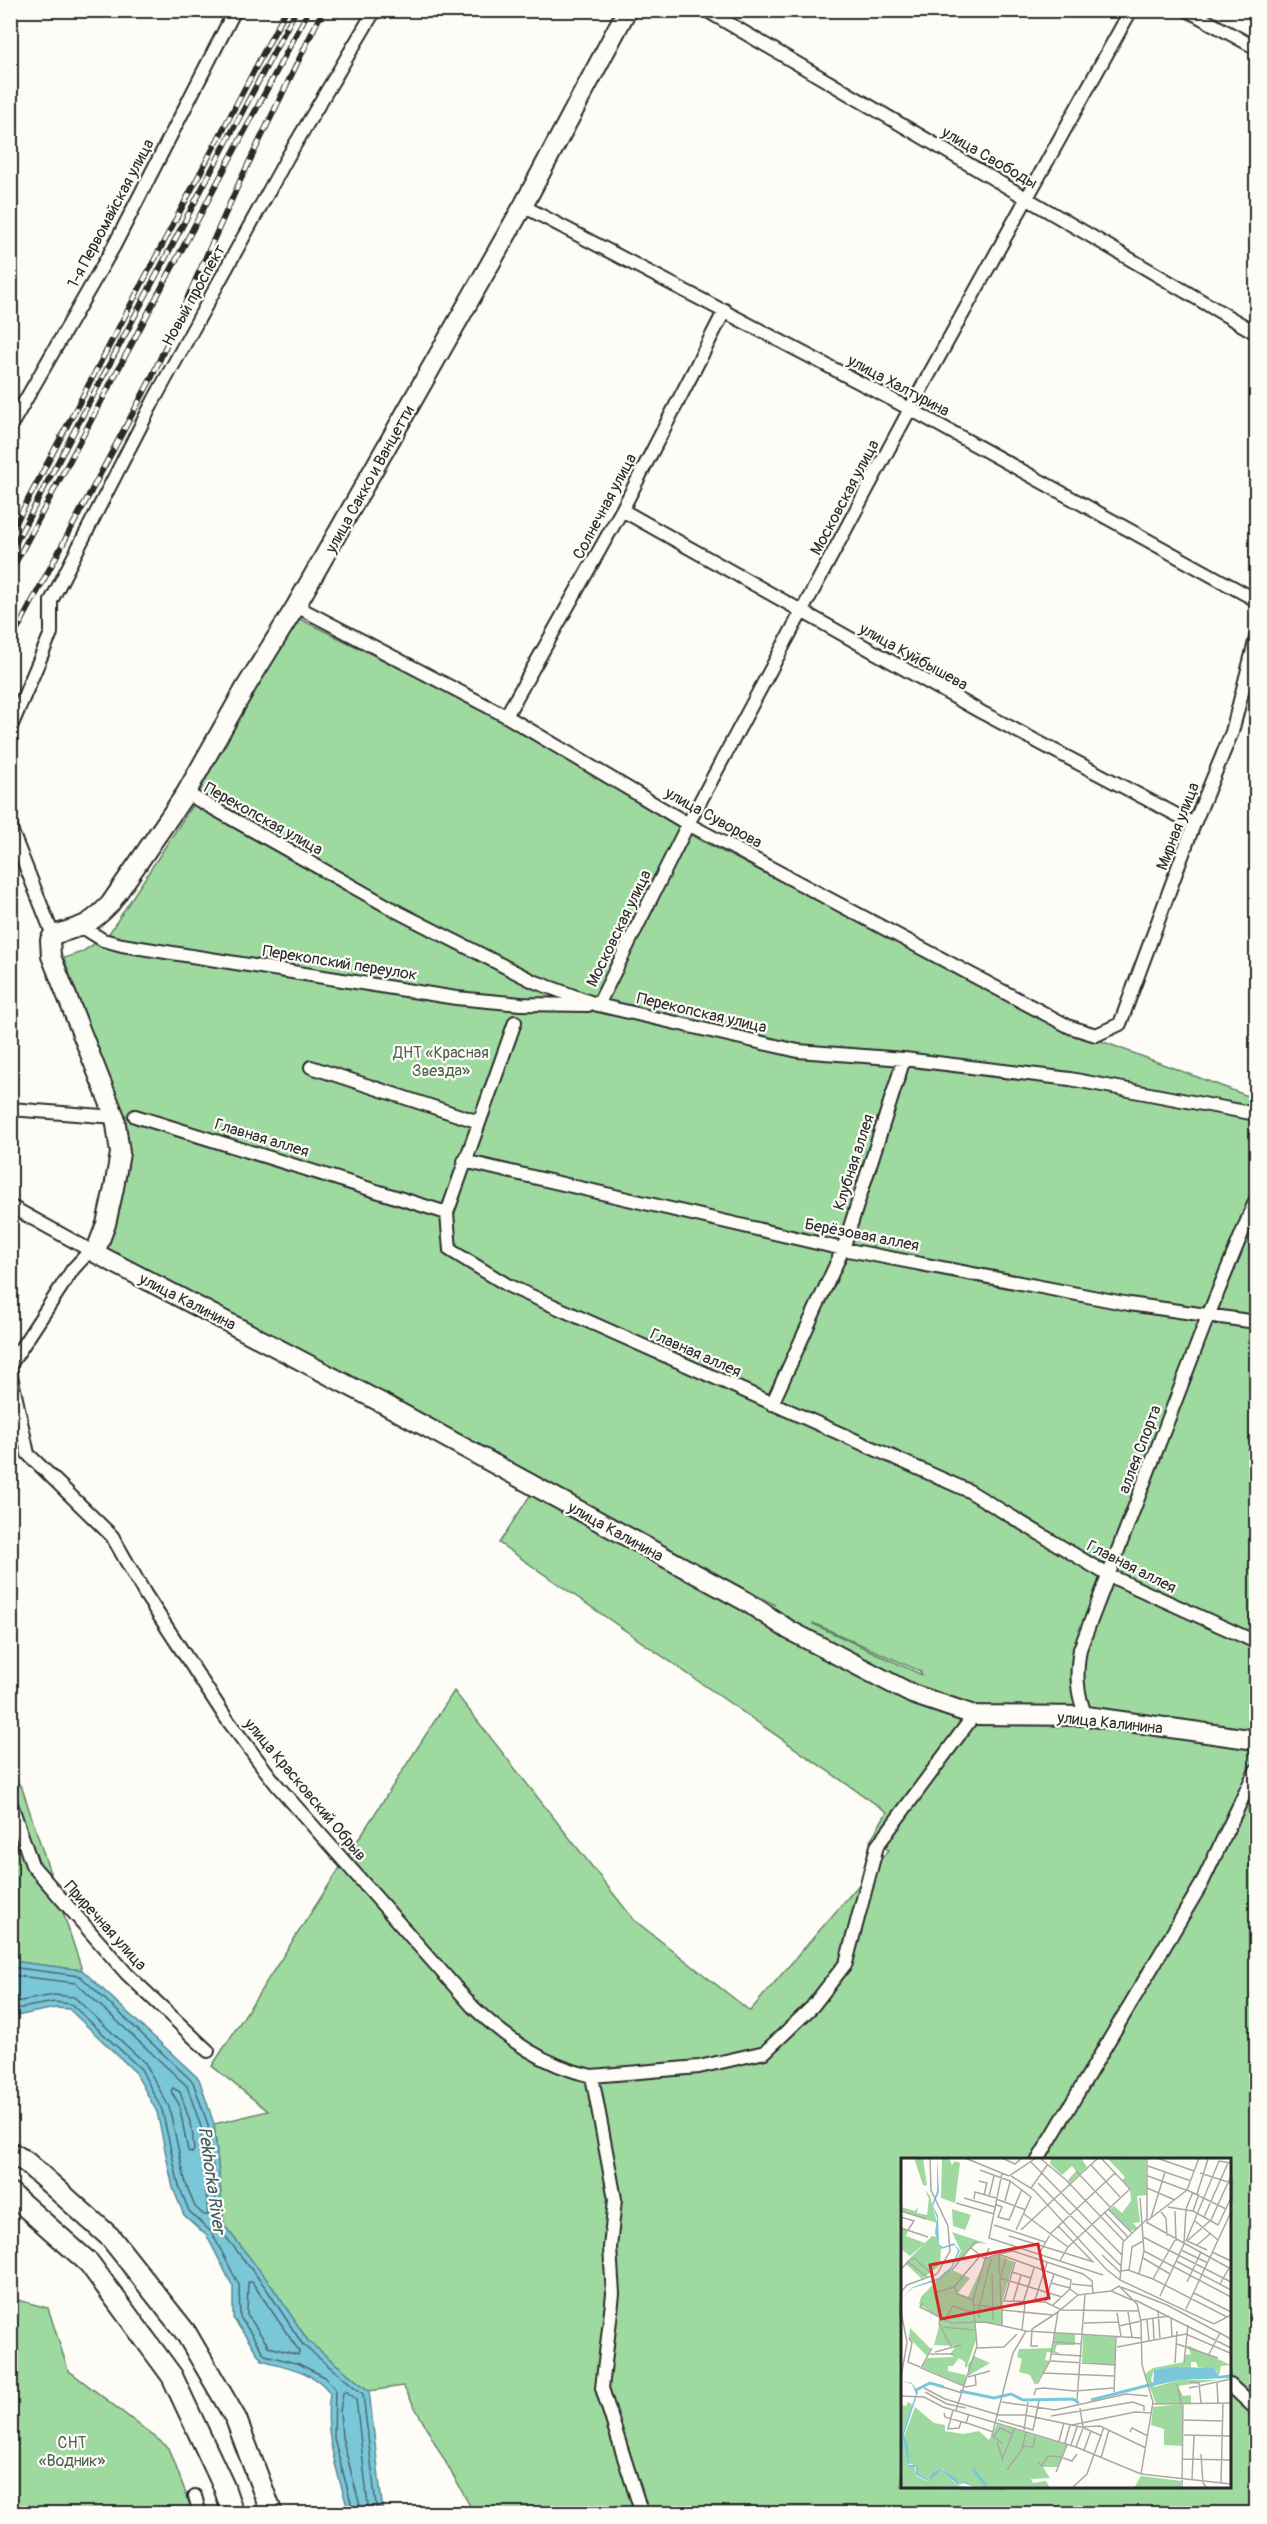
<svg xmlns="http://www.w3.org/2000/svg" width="1267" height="2524" font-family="Pangolin,sans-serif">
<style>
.green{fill:#9edaa0;stroke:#648266;stroke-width:1.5;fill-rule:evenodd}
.water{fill:#7ac7d9;stroke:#5a8993;stroke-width:1.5}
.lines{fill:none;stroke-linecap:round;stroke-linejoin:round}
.shore{stroke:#4b6971;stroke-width:1.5}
.street-casing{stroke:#2b2b2b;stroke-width:16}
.secondary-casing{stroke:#2b2b2b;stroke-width:22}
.primary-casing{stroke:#2b2b2b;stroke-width:24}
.street{stroke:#fdfcf7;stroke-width:12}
.secondary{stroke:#fdfcf7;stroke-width:18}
.primary{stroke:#fdfcf7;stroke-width:20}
.rail-casing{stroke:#2b2b2b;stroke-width:6}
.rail{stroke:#fdfcf7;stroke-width:4;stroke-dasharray:11;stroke-linecap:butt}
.labels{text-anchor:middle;stroke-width:4.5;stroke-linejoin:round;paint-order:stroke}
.street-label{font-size:16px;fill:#2b2b2b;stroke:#fdfcf7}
.park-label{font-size:16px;fill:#4e604e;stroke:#fdfcf7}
.water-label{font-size:18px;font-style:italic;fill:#435a5f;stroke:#fdfcf7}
.inset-river{fill:none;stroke:#7ac7d9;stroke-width:3}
.inset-road{fill:none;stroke:#a9a8a5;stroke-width:1.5}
.view{fill:#d62828;fill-opacity:0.15;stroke:#d62828;stroke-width:3}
.inset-edge{fill:none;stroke:#2b2b2b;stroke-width:3}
</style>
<rect width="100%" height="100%" fill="#fdfcf7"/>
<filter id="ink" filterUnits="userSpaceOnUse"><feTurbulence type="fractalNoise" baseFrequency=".0167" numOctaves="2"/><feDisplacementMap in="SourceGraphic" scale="12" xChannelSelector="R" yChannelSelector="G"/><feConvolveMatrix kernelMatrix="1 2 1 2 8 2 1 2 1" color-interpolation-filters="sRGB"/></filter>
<g filter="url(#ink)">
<path class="green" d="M 298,618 L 505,720 L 698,839 L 1069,1029 L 1256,1099 L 1256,2513 L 474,2513 L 403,2386 L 369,2391 L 308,2341 L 271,2285 L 224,2225 L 214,2124 L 268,2111 L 212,2066 L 454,1691 L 634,1920 L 750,2011 L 889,1850 L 870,1841 L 887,1812 L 499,1543 L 533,1491 L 775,1605 L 105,1249 L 118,1109 L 64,958 L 82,952 L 108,935 L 191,807 L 253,690 ZM 813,1623 L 920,1671 L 922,1675 L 813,1624 ZM 902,2160 L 1230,2160 L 1230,2486 L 902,2486 Z
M 10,1773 L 22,1788 L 82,1970 L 11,1961 Z
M 10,2298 L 48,2308 L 68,2370 L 169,2448 L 193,2513 L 11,2513 Z"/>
<path class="water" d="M 11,1961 L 82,1970 L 199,2079 L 214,2124 L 224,2225 L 271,2285 L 308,2341 L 369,2391 L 383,2513 L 349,2513 C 338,2473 323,2435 330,2393 C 315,2371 285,2367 262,2360 L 233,2318 L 233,2287 L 207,2236 L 184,2215 L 173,2188 L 157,2112 L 135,2072 L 69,2009 L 55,2008 L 11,2017 Z"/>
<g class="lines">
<path class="shore" d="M 10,1967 L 80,1976 L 193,2082 L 208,2125 L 219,2228 L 266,2288 L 303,2345 L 363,2394 L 377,2514
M 10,1975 L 76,1983 L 187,2086 L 201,2127 L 208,2215 L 204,2215 L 195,2207 L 186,2184 L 169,2107 L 145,2063 L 74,1997 L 54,1995 L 10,2003
M 10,2010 L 54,2002 L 71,2004 L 141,2069 L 162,2110 L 179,2186 L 189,2211 L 212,2233 L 239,2285 L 240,2317 L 265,2355 L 299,2364 L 325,2377 L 335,2389 L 334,2438 L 354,2514
M 173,2088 L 180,2092 L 192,2128 L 194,2150 L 192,2153 L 188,2151 L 179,2104 L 171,2091 Z
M 248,2282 L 252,2282 L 299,2351 L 298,2355 L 269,2347 L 247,2314 Z
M 362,2514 L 342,2437 L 340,2411 L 343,2393 L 346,2391 L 356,2399 L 369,2514"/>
<defs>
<path id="street" d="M 706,10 L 1256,333
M 1187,10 L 1256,48
M 10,13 L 12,10
M 523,206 L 910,409 L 1256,600
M 10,427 L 114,246 L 235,10
M 622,510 L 981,712 L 1194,824
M 296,606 L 506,716 L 688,824 L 1070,1027 L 1096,1035 L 1120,1024 L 1194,824 L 1232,732 L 1256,638
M 506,716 L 622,510 L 725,310
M 10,729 L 51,633 L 51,601 L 154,400 L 287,158 L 375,10
M 186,793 L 398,912 L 533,981 L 598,1005 L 798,1051 L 904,1059 L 1070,1079 L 1256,1114
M 10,821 L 12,832 L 53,935
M 82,927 L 103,940 L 122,945 L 456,998 L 521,1004 L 588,1005
M 598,1005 L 688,824 L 910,409 L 1131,10
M 311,1067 L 479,1122
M 10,1109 L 115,1117
M 135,1116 L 447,1213 L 450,1250 L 509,1286 L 969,1491 L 1108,1575 L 1256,1642
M 464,1161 L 843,1249 L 1129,1304 L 1256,1322
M 10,1206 L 95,1253
M 447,1213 L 515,1022
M 10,1365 L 73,1269 L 86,1255 L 95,1253
M 10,1371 L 28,1454 L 112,1536 L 145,1594 L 226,1718 L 276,1784 L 473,2007 C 507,2039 545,2066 592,2076 L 699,2067 L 765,2052 L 812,2007 L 846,1963 L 877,1846 L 974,1715
M 772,1404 L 843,1249 L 904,1059
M 1086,1716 C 1076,1692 1076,1673 1080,1649 L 1208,1316 L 1256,1199
M 10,1801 L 32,1865 L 127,1974 L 208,2051
M 592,2076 L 615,2199 L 610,2248 L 613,2294 L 602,2388 L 642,2514
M 1038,2160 L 1201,1885 L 1256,1770
M 1230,2385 L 1256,2409
M 195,2496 L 200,2514"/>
<path id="secondary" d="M 627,10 L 523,206 L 296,606 L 247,685 L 186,793 L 110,904 C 88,927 82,926 53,935 L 50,940 L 51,956 L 115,1117 L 120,1153 L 114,1188 L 106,1224 L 95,1253 L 384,1404 L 747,1602 L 789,1630 L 912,1694 L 974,1715 L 1086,1716 L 1256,1740"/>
<path id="primary" d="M 10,2152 L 26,2162 L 110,2237 L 186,2333 L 236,2419 L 272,2514
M 10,2193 L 89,2263 L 172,2376 L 224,2487 L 233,2514"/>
</defs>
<use href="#street" class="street-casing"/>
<use href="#secondary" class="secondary-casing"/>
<use href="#primary" class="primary-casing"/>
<use href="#street" class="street"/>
<use href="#secondary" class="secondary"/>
<use href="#primary" class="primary"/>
<defs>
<path id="rail" d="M 10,534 L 286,10
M 10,553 L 296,10
M 10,573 L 309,10
M 10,643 L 151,379 L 240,181 L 323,10"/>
</defs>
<use href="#rail" class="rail-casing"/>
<use href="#rail" class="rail"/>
</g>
</g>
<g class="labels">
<g class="street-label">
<text transform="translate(990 157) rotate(30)" y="6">улица Свободы</text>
<text transform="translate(110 213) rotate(-62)" y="6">1-я Первомайская улица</text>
<text transform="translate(193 295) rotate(-61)" y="6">Новый проспект</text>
<text transform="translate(899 385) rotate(28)" y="6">улица Халтурина</text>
<text transform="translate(369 479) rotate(-61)" y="6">улица Сакко и Ванцетти</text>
<text transform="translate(844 497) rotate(-62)" y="6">Московская улица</text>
<text transform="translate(604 506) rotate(-62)" y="6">Солнечная улица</text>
<text transform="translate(914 656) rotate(29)" y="6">улица Куйбышева</text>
<text transform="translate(714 817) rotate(29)" y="6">улица Суворова</text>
<text transform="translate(264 818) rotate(29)" y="6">Перекопская улица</text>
<text transform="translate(1177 826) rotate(-69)" y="6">Мирная улица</text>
<text transform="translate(618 928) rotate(-64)" y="6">Московская улица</text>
<text transform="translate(340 962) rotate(9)" y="6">Перекопский переулок</text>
<text transform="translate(702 1012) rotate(13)" y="6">Перекопская улица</text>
<text transform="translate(262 1137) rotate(17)" y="6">Главная аллея</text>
<text transform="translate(853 1162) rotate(-72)" y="6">Клубная аллея</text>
<text transform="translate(862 1234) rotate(11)" y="6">Берёзовая аллея</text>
<text transform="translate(188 1301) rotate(27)" y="6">улица Калинина</text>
<text transform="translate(696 1352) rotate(24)" y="6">Главная аллея</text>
<text transform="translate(1139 1449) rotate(-69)" y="6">аллея Спорта</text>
<text transform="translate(616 1531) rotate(29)" y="6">улица Калинина</text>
<text transform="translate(1132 1566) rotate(27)" y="6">Главная аллея</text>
<text transform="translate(1110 1722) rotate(6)" y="6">улица Калинина</text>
<text transform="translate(306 1789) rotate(50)" y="6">улица Красковский Обрыв</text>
<text transform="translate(106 1925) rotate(48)" y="6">Приречная улица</text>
</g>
<g class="park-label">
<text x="441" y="1058">ДНТ «Красная<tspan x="441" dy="18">Звезда»</tspan></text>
<text x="72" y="2448">СНТ<tspan x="72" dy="18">«Водник»</tspan></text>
</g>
<g class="water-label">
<text transform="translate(212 2180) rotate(82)" y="6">Pekhorka River</text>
</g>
</g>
<g transform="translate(901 2158)">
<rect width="330" height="330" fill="#fdfcf7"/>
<path d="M 13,0 L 22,0 L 26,28 L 22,27 ZM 41,0 L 48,0 L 51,7 L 54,3 L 59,5 L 54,45 L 40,40 ZM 150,0 L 180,0 L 186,9 L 169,25 L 167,22 L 175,13 L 171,8 L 161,17 L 149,6 ZM 206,0 L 245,0 L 246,37 L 236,38 L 239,64 L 232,65 L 237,70 L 234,72 L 229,73 L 208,52 L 213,48 L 221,55 L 230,43 L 229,30 L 221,22 L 224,19 ZM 24,32 L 29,38 L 36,65 L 0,53 L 0,49 L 14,53 L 17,49 L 16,55 L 26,57 L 28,41 ZM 51,51 L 70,57 L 64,72 L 52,68 ZM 0,70 L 7,73 L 5,78 L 24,85 L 9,98 L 0,91 ZM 51,74 L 87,86 L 76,85 L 54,106 L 60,93 ZM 31,78 L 36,79 L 40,91 L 39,107 L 21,121 L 4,105 ZM 97,97 L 113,104 L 102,140 L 101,167 L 74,164 L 75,182 L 66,208 L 73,198 L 89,205 L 67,218 L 67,208 L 64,210 L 64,204 L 58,200 L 52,208 L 47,208 L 47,213 L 65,217 L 64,228 L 20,209 L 27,200 L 53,199 L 49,196 L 55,188 L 33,187 L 40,161 L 18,146 L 20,139 L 44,114 L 51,112 L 69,120 L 57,135 L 67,139 L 85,101 ZM 9,170 L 30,191 L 26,198 L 8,180 ZM 154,175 L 174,176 L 174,187 L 156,187 L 154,193 L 160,196 L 146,194 L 144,202 L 149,203 L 134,227 L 129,217 L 118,214 L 121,201 L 116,199 L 118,191 L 152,190 ZM 182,177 L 214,179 L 214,207 L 181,205 ZM 286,187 L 330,207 L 320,208 L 318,218 L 315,212 L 297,209 L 295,204 L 290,204 L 290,210 L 253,212 L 250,221 L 253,229 L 278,222 L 317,222 L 277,228 L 282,238 L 290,237 L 290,245 L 255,246 L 244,216 L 252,210 L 283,204 L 284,197 L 290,196 ZM 7,244 L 12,247 L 1,275 L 7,309 L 14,309 L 15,318 L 26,323 L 40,313 L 56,327 L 72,330 L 0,329 L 0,247 L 5,248 ZM 281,246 L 282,288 L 263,287 L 263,271 L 250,267 L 252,249 ZM 14,249 L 33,265 L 44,267 L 44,273 L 62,276 L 78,273 L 88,282 L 96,266 L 166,287 L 157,309 L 142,309 L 149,320 L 130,321 L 132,325 L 145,323 L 149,330 L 75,330 L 65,324 L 58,326 L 41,311 L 29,322 L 17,317 L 17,309 L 7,305 L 3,279 ZM 240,318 L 280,323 L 280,330 L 233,330 Z" fill="#9edaa0"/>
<path d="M 36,0 L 38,34 L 32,48 L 37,58 L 38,86 L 42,89 L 53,85 L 59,93 L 50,112 L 38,122 L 12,130 L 0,141 L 12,129 L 38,120 L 50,109 L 57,93 L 54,87 L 40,91 L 34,75 L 36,60 L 31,47 L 36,33 ZM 273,209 L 313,210 L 318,218 L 330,216 L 330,220 L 278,222 L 252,228 L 253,212 ZM 0,223 L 11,225 L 17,234 L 3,277 L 7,286 L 8,307 L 17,307 L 17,316 L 28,322 L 31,315 L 40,311 L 56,321 L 58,326 L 64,323 L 75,330 L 63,325 L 57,327 L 40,313 L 27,323 L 15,317 L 15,309 L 7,309 L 1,276 L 15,236 L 11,226 Z" fill="#7ac7d9"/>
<path class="inset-river" d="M 15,232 L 29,225 L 43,229M 59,233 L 93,240 L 110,236 L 122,242 L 172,241 L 178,245M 190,242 L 256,225M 72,311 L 87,330"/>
<path class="inset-road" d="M 64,0 L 108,18M 101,0 L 114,6 L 121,0M 139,0 L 165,22 L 223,83M 256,0 L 293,13M 130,4 L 221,97M 190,7 L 219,39M 247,8 L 290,23M 79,12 L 109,23 L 130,39 L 115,72M 175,13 L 209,49M 101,15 L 88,80 L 202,117M 299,15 L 330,25M 108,18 L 135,0M 110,18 L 133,32 L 205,111 L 219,122 L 222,84 L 246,61 L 246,0M 247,18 L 285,32M 78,23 L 86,25 L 83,37M 137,25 L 220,108M 130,30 L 147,6M 246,30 L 274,42M 286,32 L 325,51M 296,36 L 307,1M 88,39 L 93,18M 63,40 L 94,49M 73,41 L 74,34 L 95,40M 95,41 L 125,52M 104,43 L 109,24M 55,45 L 93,56M 94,46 L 101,49 L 97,59 L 108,62 L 121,31M 267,49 L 292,53 L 317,67 L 330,40M 207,51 L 231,75M 0,53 L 25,61M 274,53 L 275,83M 292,53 L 298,36M 203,54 L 227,79M 260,54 L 265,60 L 266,78M 123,56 L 167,89M 0,59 L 13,63 L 7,72M 303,59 L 327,5M 250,60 L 264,14M 246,63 L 286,32 L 298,0M 294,63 L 317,82M 245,64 L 330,111M 93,67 L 144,84M 157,68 L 192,104M 0,70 L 27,79M 120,72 L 197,0M 108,78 L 193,104M 242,79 L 330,124M 285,83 L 318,3 L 330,5M 286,83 L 310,62 L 330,18M 286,83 L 306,92M 296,87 L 310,75M 70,90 L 84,101 L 88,90M 280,92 L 307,105M 243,93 L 330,139M 311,94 L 330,103M 98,96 L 112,93 L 182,116 L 191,123 L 192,135M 138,96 L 150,75 L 214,15M 98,97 L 98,116M 201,97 L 220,115M 242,100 L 269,116M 159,103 L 167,89 L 229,31 L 200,0M 275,103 L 330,132M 7,104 L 13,100 L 31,116M 114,104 L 103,143 L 144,144 L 161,152 L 237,153M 0,111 L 7,104 L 26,119M 51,112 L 74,84 L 77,85M 228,112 L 231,89 L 242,83M 220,113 L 227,112 L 252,121 L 326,159M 111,114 L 130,120M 91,116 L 92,162M 238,116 L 243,93 L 239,40M 99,120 L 161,139M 252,121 L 274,82M 219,122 L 313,166 L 330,157M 286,124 L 300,94M 150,125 L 169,130M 171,126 L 191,128M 319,126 L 328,110M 53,129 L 56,136 L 72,142M 220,129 L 266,147 L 330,181M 210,133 L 231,142M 0,134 L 6,127 L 36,116 L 49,93 L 47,68 L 30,32 L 29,0M 33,135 L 53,129 L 79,98M 293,135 L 330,154M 259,138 L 283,86 L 285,51 L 292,34M 234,142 L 330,190M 112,144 L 120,117M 144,144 L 153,116M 22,145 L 19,149 L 50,165 L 84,164 L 125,173 L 240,180M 122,145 L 133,110M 133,145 L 146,105M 73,147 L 100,150 L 99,120 L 105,101M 152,147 L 169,131M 285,151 L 330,54M 257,152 L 259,181M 0,154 L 6,184 L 0,220M 227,154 L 231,179M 216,155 L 220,178M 270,159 L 271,179M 79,160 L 77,154 L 90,101M 39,161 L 38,166 L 51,190M 252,161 L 253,182M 240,162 L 268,158M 246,162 L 248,183M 43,164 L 52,148 L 73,155M 183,165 L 218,164M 101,167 L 101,152 L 152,157M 218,168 L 240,163M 42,169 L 73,172M 121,172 L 124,146M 8,180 L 11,185 L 7,204 L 19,209M 152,184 L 181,186M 276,186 L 317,200M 137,188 L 130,188 L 131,171 L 157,154M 216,189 L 285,176 L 329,195M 31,190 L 20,210 L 65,229 L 75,227 L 74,216M 76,190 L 103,189 L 116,176M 34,194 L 60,187M 29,196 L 52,196M 151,196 L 181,198M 308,196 L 319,175M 150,203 L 215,207M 274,205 L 276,173M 283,205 L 287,167M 142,215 L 213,218M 67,219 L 89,213M 289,224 L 298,225 L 300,245M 316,225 L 317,245M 136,226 L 149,203 L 157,154 L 177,137M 276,226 L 280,245M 42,229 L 61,235M 23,230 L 44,241 L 98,257 L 124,257 L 180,269 L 199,268 L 245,290M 288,230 L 330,221M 24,234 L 46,246 L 65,250M 213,234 L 215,178M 133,237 L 135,231 L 143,230 L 174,233 L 212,230M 0,238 L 23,239 L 42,249 L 175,289 L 240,316 L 330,326M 176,242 L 184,136M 101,244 L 154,252 L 225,236 L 247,238M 252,246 L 330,245M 52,252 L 47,271 L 58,270 L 60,264M 55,252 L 76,188 L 72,142 L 84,101 L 97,96 L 170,122 L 169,131 L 177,137 L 210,133 L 218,128 L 236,146 L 240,163 L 241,207 L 252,244 L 240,316M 43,255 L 44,259 L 65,265 L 68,256M 150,258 L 232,244 L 243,248 L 243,253M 97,262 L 132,272 L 138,243M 283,262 L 322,263M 66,265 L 92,274M 171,267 L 234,254 L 251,255M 183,270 L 201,278M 123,272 L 127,244M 229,274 L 231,270 L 247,278M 283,277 L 330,278M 92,280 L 99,270 L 112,276M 158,283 L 163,265M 96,284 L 102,303M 164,285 L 169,267M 102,286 L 91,277 L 112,195 L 125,173M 170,287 L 176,269M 121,288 L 132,289 L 134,279M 175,289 L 182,270 L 179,250M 183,292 L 190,273M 300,296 L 302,325 L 306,330M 162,300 L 171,303 L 176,296M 200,300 L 208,272M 101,301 L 114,270M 282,301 L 330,302M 137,304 L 141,308 L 147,298 L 162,299M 106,312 L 121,291 L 125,274M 155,314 L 166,287M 291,322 L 293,278M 320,325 L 322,245M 171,330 L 186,316 L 203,269M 281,330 L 282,245"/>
<path class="view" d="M 137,86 L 148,140 L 40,161 L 29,107 Z"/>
<rect width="330" height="330" class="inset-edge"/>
</g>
<rect width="1267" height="2524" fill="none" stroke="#fdfcf7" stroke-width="36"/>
<rect x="18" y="18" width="1231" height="2488" fill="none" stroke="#2b2b2b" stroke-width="2" filter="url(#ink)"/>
</svg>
